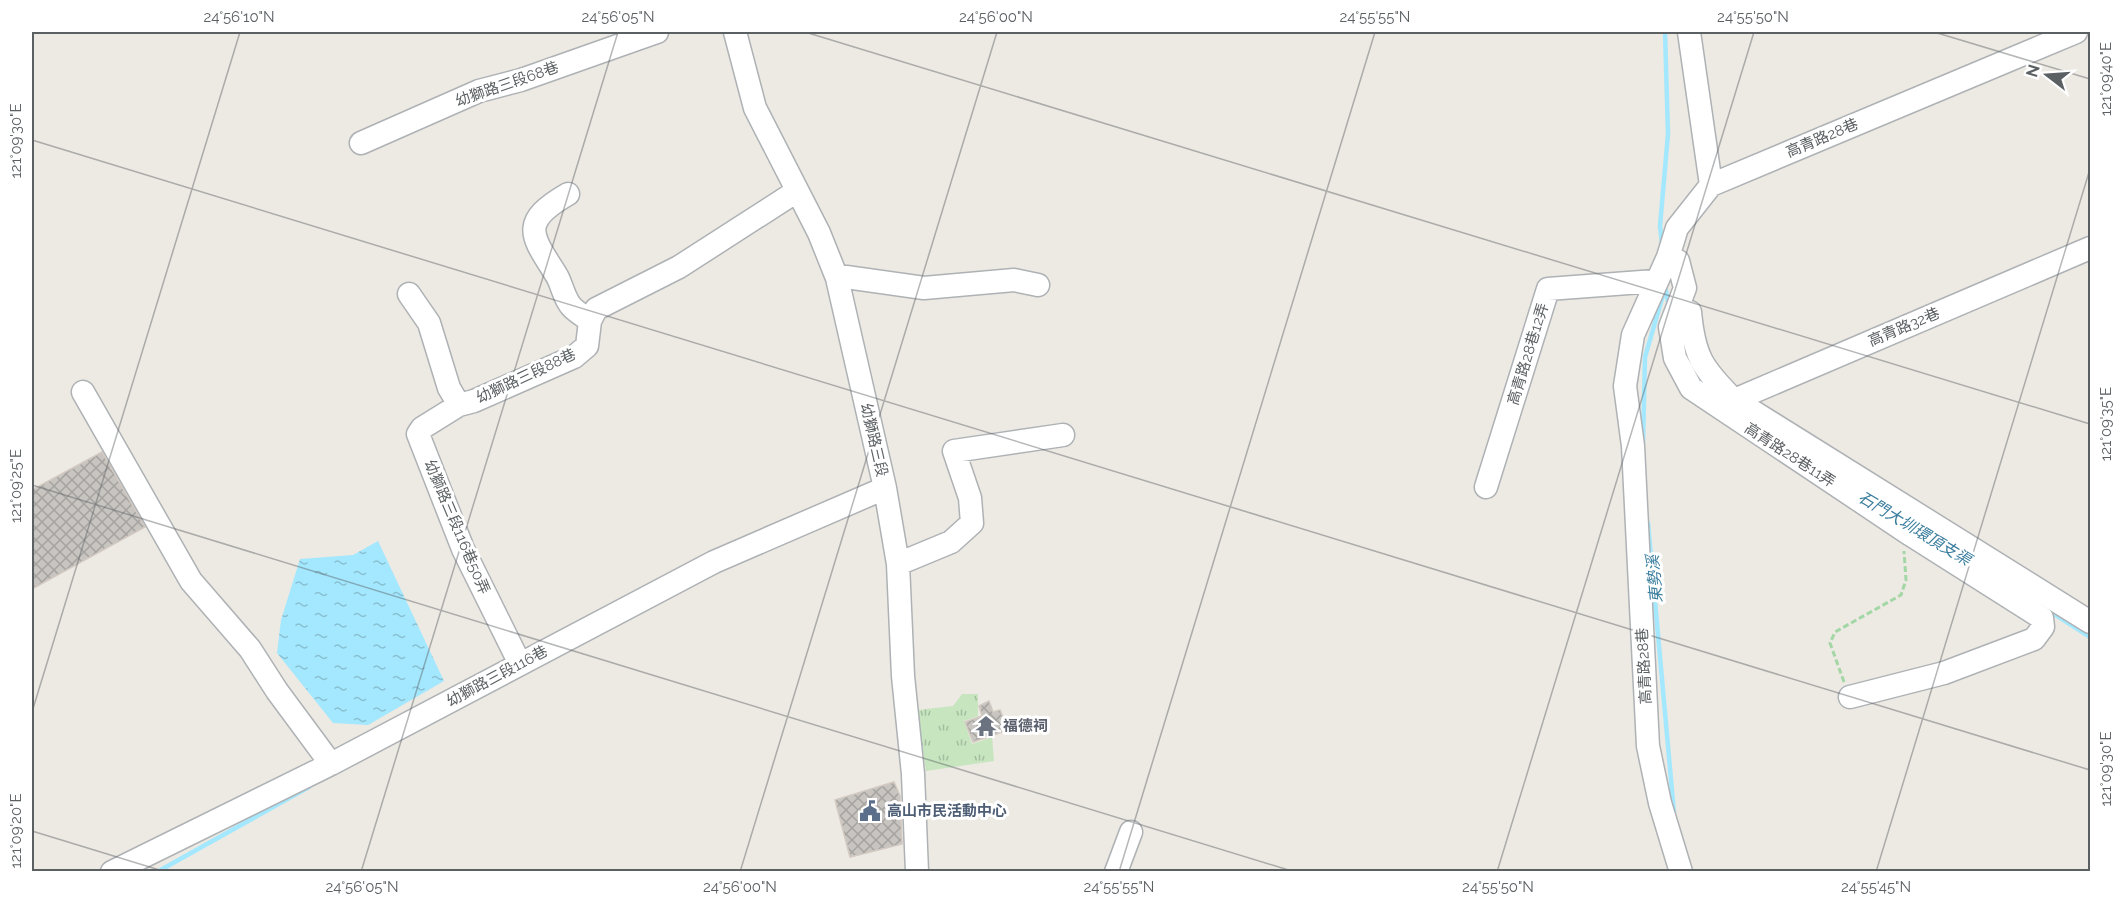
<svg xmlns="http://www.w3.org/2000/svg" width="2122" height="903" font-family="Raleway,'Noto Sans TC',sans-serif">
<style>
.grass{fill:url(#grass-tufts)}
.water{fill:url(#water-ripples)}
.lines{fill:none;stroke-linecap:round;stroke-linejoin:round}
.stream{stroke:#a3e8fe;stroke-width:4.5}
.building{fill:url(#building-cross-hatch);stroke:#d2c9c1;stroke-width:1.5}
.minor-casing{stroke:#aeb2b5;stroke-width:25}
.path{stroke:#a3d7a6;stroke-width:3;stroke-dasharray:6 3;stroke-linecap:butt}
.minor{stroke:#fff;stroke-width:22}
.ticks{fill:none;stroke:#5b6063;stroke-width:1.5;stroke-opacity:0.45}
.labels{text-anchor:middle;stroke-width:6;stroke-linejoin:round;paint-order:stroke}
.street-label{font-size:15px;fill:#5b6063;stroke:#fff}
.worship-label{font-size:15px;font-weight:bold;fill:#5b616d;stroke:#fff;text-anchor:start}
.service-label{font-size:15px;font-weight:bold;fill:#4e5e75;stroke:#fff;text-anchor:start}
.water-label{font-size:16px;font-style:italic;fill:#3b7e9e;stroke:#fff}
.neatline{fill:none;stroke:#5b6063;stroke-width:2}
.ticks-label{font-size:15px;text-anchor:middle;fill:#5b6063}
</style>
<defs>
<pattern id="grass-tufts" width="24" height="20" patternUnits="userSpaceOnUse" patternTransform="scale(1.5)"><rect width="24" height="20" fill="#c7e5bf"/><path d="M3 7l-1-3M5 7V3M7 7l1-3M15 17l-1-3M17 17v-4M19 17l1-3" fill="none" stroke="#a5bd9f"/></pattern>
<pattern id="water-ripples" width="26" height="14" patternUnits="userSpaceOnUse" patternTransform="scale(1.5)"><rect width="26" height="14" fill="#a3e8fe"/><path d="M2 4q2-2 4 0t4 0M15 11q2-2 4 0t4 0" fill="none" stroke="#88bfd1"/></pattern>
<pattern id="building-cross-hatch" width="8" height="8" patternUnits="userSpaceOnUse" patternTransform="scale(1.5)"><rect width="8" height="8" fill="#c8c4c0"/><path d="M0 0l8 8M0 8l8-8" fill="none" stroke="#a5a3a0"/></pattern>
</defs>
<rect width="100%" height="100%" fill="#ede9e3"/>
<path class="grass" d="M 962,694 L 978,694 L 978,716 L 964,721 L 972,744 L 992,737 L 994,761 L 926,771 L 917,710 L 953,706 Z"/>
<path class="water" d="M 378,541 L 444,681 L 368,725 L 333,723 L 277,653 L 281,620 L 300,559 L 353,555 Z"/>
<g class="lines">
<path class="stream" d="M 1662,244 L 1660,226 L 1668,134 L 1665,32
M 1665,286 L 1668,302
M 1643,443 L 1645,357 L 1663,295
M 1648,523 L 1674,813
M 2048,610 L 2090,637
M 157,872 L 309,787"/>
</g>
<path class="building" d="M 102,452 L 145,527 L 32,589 L 32,490 Z
M 989,701 L 993,712 L 1000,710 L 1008,730 L 973,742 L 965,722 L 982,716 L 979,706 Z
M 894,782 L 900,796 L 902,844 L 850,857 L 835,800 Z"/>
<g class="lines">
<defs>
<path id="minor" d="M 735,32 L 755,108 L 819,233 L 837,278 L 885,488 L 898,564 L 903,676 L 913,774 L 917,872
M 1689,32 L 1711,185 L 2076,32
M 361,143 L 479,91 L 521,80 L 657,32
M 568,194 C 518,223 532,236 557,276 C 562,285 564,298 571,306 C 576,312 584,316 590,321
M 1668,257 L 1678,261 L 1685,288 L 1670,327 L 1675,358 L 1691,388 L 1911,535 L 2042,618 L 2043,627 L 2034,639 L 1944,673 L 1850,697
M 837,278 L 846,277 L 924,288 L 1014,280 L 1038,285
M 409,294 L 429,323 L 449,388 L 459,405 L 474,401 L 574,357 L 587,346 L 590,321 L 596,309 L 679,267 L 797,191
M 1690,312 C 1694,356 1702,368 1733,399 L 2090,622
M 83,392 L 191,581 L 250,649 L 277,691 L 331,764
M 1725,404 L 2090,248
M 459,405 L 422,428 L 418,434 L 463,549 L 520,664
M 1486,487 L 1548,289 L 1655,281
M 898,564 L 951,542 L 972,523 L 970,498 L 954,451 L 1063,435
M 112,872 L 331,764 L 714,562 L 885,488
M 1116,872 L 1131,832
M 1681,872 L 1660,803 L 1648,746 L 1633,446 L 1625,386 L 1633,335 L 1668,257 L 1677,228 L 1711,185"/>
</defs>
<use href="#minor" class="minor-casing"/>
<path class="path" d="M 1844,682 L 1830,643 L 1835,632 L 1901,595 L 1906,580 L 1904,551"/>
<use href="#minor" class="minor"/>
</g>
<path class="ticks" d="M 805,32 L 2090,424M 1934,32 L 2090,79M 32,140 L 2090,770M 32,485 L 1295,872M 32,712 L 240,32M 32,831 L 166,872M 361,872 L 618,32M 740,872 L 997,32M 1119,872 L 1375,32M 1497,872 L 1754,32M 1876,872 L 2090,169"/>
<defs>
<symbol id="temple-bare" viewBox="-9 -9 18 18"><path d="M0-6L5-2H3V0L6.5 2.5H4V6H1.5V3h-3V6H-4V2.5H-6.5L-3 0V-2H-5Z" fill="#6b7280" stroke="#fff" stroke-width="2.5" paint-order="stroke"/></symbol>
<symbol id="civic-bare" viewBox="-9 -9 18 18"><path d="M-.6-6.5H3V-4.5H.6V-3L4-1V1h2V6H-6V1h2V-1L-.6-3ZM-1.2 2.5V6h2.4V2.5Z" fill="#5c6f8a" stroke="#fff" stroke-width="2.5" paint-order="stroke"/></symbol>
</defs>
<g fill-rule="evenodd">
<use href="#temple-bare" x="971" y="711" width="30" height="30"/>
<use href="#civic-bare" x="855" y="796" width="30" height="30"/>
</g>
<g class="labels">
<g class="street-label">
<text transform="translate(507 84) rotate(-19)" y="5">幼獅路三段68巷</text>
<text transform="translate(1822 138) rotate(-23)" y="5">高青路28巷</text>
<text transform="translate(1904 327) rotate(-23)" y="5">高青路32巷</text>
<text transform="translate(1528 354) rotate(-73)" y="5">高青路28巷12弄</text>
<text transform="translate(526 376) rotate(-25)" y="5">幼獅路三段88巷</text>
<text transform="translate(874 440) rotate(77)" y="5">幼獅路三段</text>
<text transform="translate(1790 455) rotate(33)" y="5">高青路28巷11弄</text>
<text transform="translate(457 527) rotate(67)" y="5">幼獅路三段116巷50弄</text>
<text transform="translate(1644 666) rotate(-93)" y="5">高青路28巷</text>
<text transform="translate(497 676) rotate(-28)" y="5">幼獅路三段116巷</text>
</g>
<g class="worship-label">
<text x="1003" y="731">福德祠</text>
</g>
<g class="service-label">
<text x="887" y="816">高山市民活動中心</text>
</g>
<g class="water-label">
<text transform="translate(1915 528) rotate(31)" y="6">石門大圳環頂支渠</text>
<text transform="translate(1654 579) rotate(-95)" y="6">東勢溪</text>
</g>
</g>
<rect width="2122" height="903" fill="none" stroke="#ffffff" stroke-width="66"/>
<g transform="translate(2047 75) rotate(287)" stroke="#ffffff" stroke-width="4.5" paint-order="stroke">
<path d="M0-4.5L10 22L0 15L-10 22Z" fill="#5b6063"/>
<text y="-9" font-size="16" font-weight="bold" text-anchor="middle" fill="#5b6063">N</text>
</g>
<rect x="33" y="33" width="2056" height="837" class="neatline"/>
<g class="ticks-label">
<text x="239" y="22">24°56'10"N</text>
<text x="618" y="22">24°56'05"N</text>
<text x="996" y="22">24°56'00"N</text>
<text x="1375" y="22">24°55'55"N</text>
<text x="1753" y="22">24°55'50"N</text>
<text transform="translate(2106 79) rotate(-90)" y="5">121°09'40"E</text>
<text transform="translate(16 141) rotate(-90)" y="5">121°09'30"E</text>
<text transform="translate(2106 424) rotate(-90)" y="5">121°09'35"E</text>
<text transform="translate(16 486) rotate(-90)" y="5">121°09'25"E</text>
<text transform="translate(2106 769) rotate(-90)" y="5">121°09'30"E</text>
<text transform="translate(16 831) rotate(-90)" y="5">121°09'20"E</text>
<text x="362" y="892">24°56'05"N</text>
<text x="740" y="892">24°56'00"N</text>
<text x="1119" y="892">24°55'55"N</text>
<text x="1498" y="892">24°55'50"N</text>
<text x="1876" y="892">24°55'45"N</text>
</g>
</svg>
